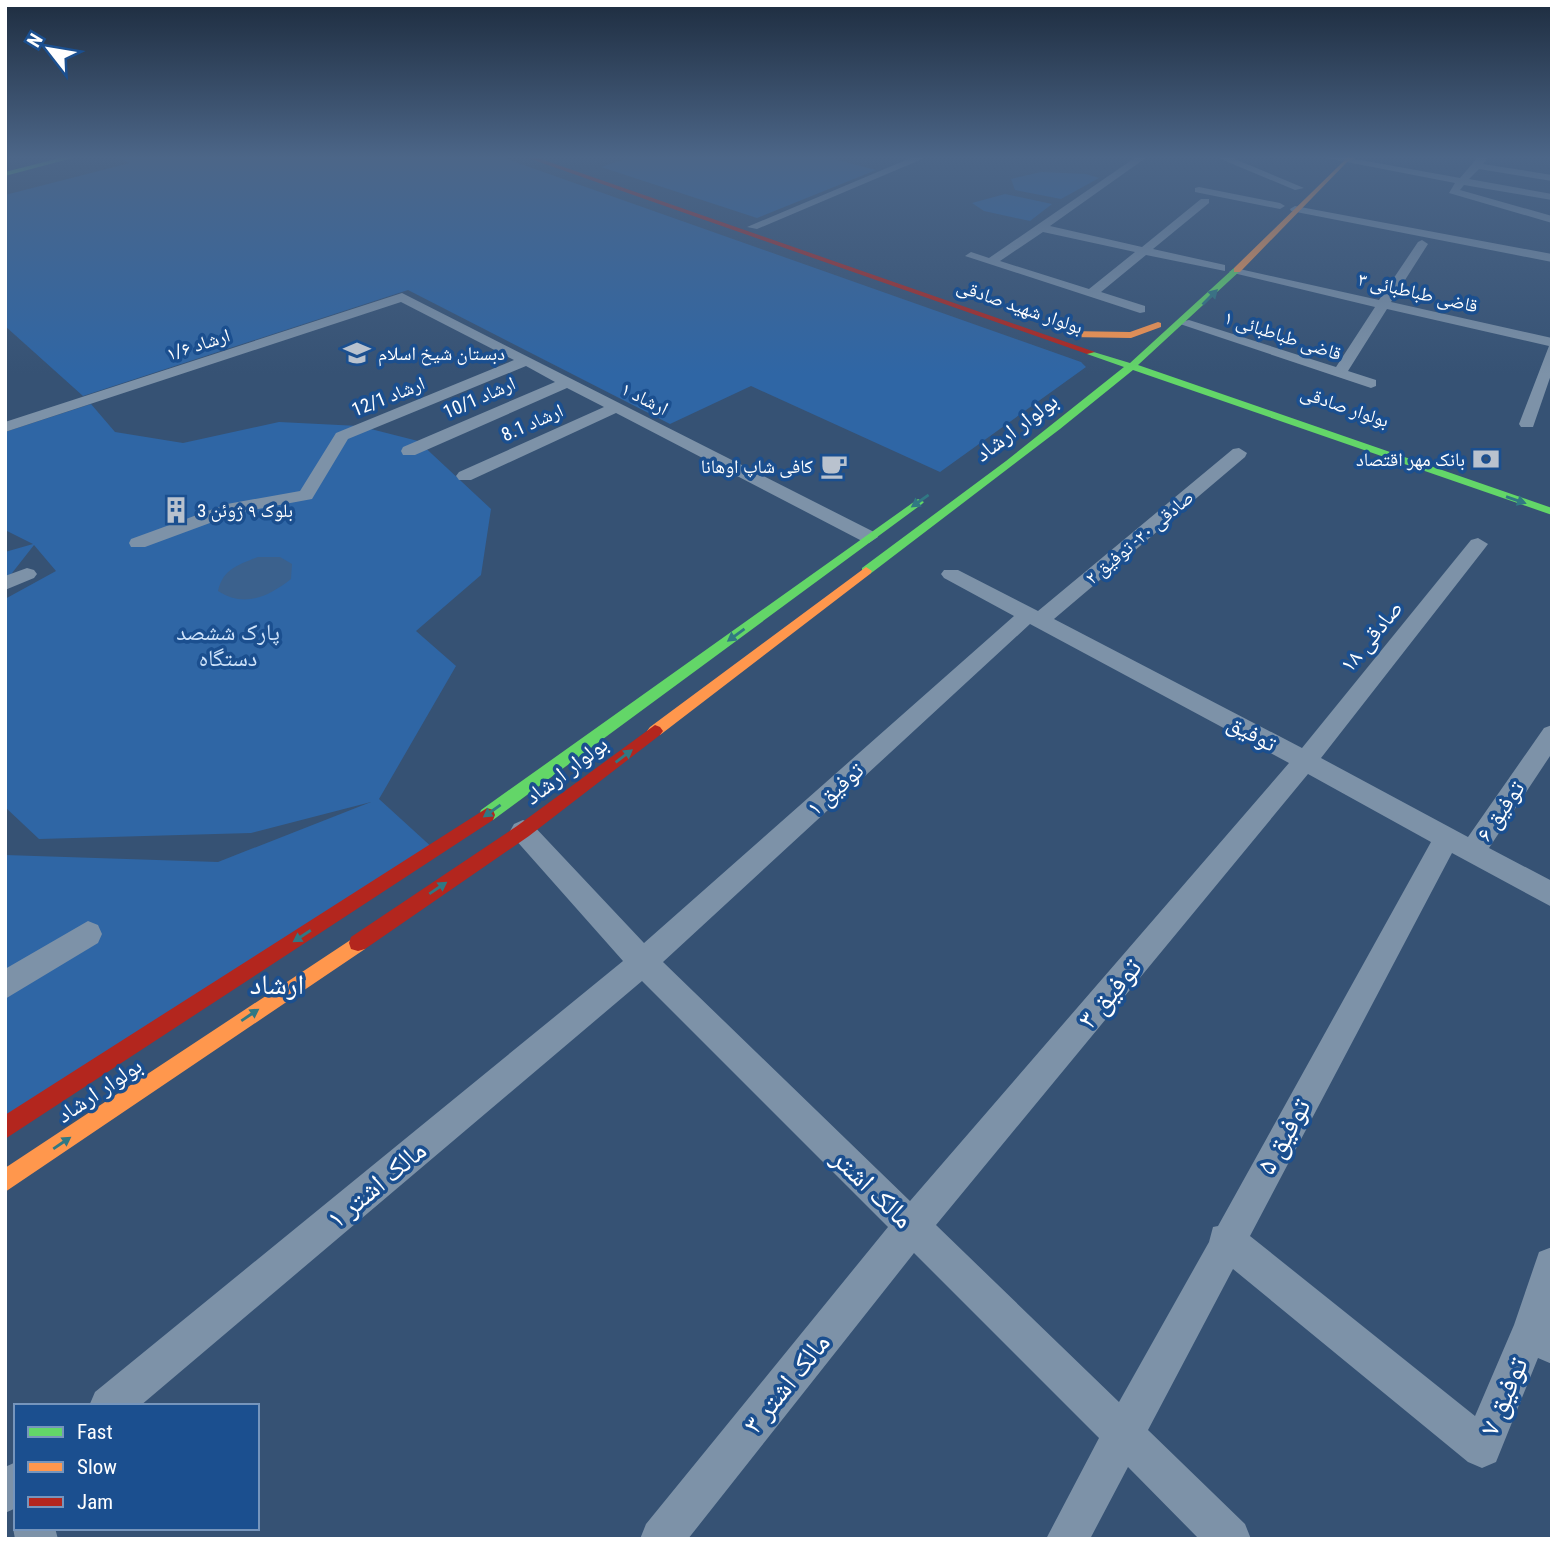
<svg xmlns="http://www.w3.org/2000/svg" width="1557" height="1544" font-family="'Roboto Condensed','Noto Naskh Arabic',sans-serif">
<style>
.green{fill:#2f66a5}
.water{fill:#3b618d}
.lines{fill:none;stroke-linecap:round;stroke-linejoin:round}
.street{fill:#7d92a8;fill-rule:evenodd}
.fast{fill:#63d668;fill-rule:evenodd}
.slow{fill:#ff974d;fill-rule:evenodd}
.jam{fill:#b3261e;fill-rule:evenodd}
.oneway{fill:#317883}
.labels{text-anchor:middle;stroke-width:7;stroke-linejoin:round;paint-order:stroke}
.far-street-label{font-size:19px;fill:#fff;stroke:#1b4f8f}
.far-poi-label{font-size:19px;fill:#fff;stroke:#1b4f8f;text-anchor:start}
.street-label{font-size:23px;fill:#fff;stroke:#1b4f8f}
.park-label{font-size:23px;fill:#cfe3fa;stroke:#1b4f8f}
.near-neighbourhood-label{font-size:28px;fill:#fff;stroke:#1b4f8f}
.near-street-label{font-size:28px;fill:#fff;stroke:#1b4f8f}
</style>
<rect width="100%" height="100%" fill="#365274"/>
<path class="green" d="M 115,157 L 501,157 L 1081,362 L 1086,367 L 940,472 L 751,386 L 670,424 L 408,290 L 83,396 L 5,326 L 5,195 L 130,163 Z
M 632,157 L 826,157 L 876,170 L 757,218 L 601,167 Z
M 1041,172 L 1086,174 L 1099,178 L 1061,199 L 1015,190 L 1011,179 Z
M 1005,194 L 1052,204 L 1030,221 L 984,211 L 972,203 Z
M 91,404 L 115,432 L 183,443 L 279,422 L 359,426 L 418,441 L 491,509 L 481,575 L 416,631 L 456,666 L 379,799 L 435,850 L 5,1129 L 5,855 L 218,862 L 371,802 L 251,833 L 39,839 L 5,807 L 5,599 L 56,571 L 34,545 L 5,582 L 5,552 L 33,544 L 5,530 L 5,432 Z"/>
<path class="water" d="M 258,557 L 280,557 L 292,564 L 291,579 C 268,597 244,608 218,591 C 223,569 238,565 258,557 Z"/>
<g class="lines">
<path class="street" d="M 913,157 L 927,157 L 757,229 L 747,227 Z
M 1136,157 L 1147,157 L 1050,226 L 1142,247 L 1201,199 L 1209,199 L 1209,203 L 1153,249 L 1225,265 L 1225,271 L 1146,255 L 1101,292 L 1145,306 L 1145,312 L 1140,313 L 965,256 L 971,252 L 989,258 ZM 1043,232 L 1135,252 L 1089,289 L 1000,261 Z
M 1216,157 L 1230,157 L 1304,188 L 1295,190 Z
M 1321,157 L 1344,157 L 1460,178 L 1478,157 L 1488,157 L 1483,164 L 1552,175 L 1552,181 L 1479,169 L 1469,179 L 1552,194 L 1552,200 L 1464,185 L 1460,190 L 1552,216 L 1552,223 L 1449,193 L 1455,183 Z
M 1199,187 L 1280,203 L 1285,206 L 1280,209 L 1195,192 L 1195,188 Z
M 1295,206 L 1552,254 L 1552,262 L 1291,211 L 1290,209 Z
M 1422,240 L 1428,244 L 1391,302 L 1552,338 L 1552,372 L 1533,427 L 1521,427 L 1519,424 L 1549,346 L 1387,309 L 1348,371 L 1376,380 L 1376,386 L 1371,388 L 1177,323 L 1189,320 L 1336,367 L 1375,307 L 1229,272 L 1235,268 L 1379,300 L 1418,242 Z
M 402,293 L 876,533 L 878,537 L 869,543 L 862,541 L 616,413 L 471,480 L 459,480 L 456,476 L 459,472 L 604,407 L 567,388 L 415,455 L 403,455 L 401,451 L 403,447 L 555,382 L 526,366 L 348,439 L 312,499 L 237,513 L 145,547 L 131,547 L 129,543 L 131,539 L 227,504 L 300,491 L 336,433 L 514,360 L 401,302 L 5,432 L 5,422 Z
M 1239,448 L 1247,453 L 1245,457 L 1054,619 L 1302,748 L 1471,540 L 1478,538 L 1488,544 L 1485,548 L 1321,758 L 1468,837 L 1544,728 L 1552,725 L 1552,753 L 1489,848 L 1552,881 L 1552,907 L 1452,853 L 1250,1236 L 1475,1416 L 1514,1325 L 1539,1252 L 1552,1247 L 1552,1364 L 1538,1358 L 1496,1462 L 1482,1468 L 1468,1462 L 1233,1269 L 1148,1430 L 1245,1524 L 1251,1539 L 1199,1539 L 1128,1467 L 1090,1539 L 1046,1539 L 1099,1438 L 914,1253 L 688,1539 L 640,1539 L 646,1524 L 888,1227 L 642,981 L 140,1406 L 89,1406 L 95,1392 L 623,961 L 514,838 L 510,831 L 514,824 L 523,820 L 532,824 L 644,943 L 1014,616 L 944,578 L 941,574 L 944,570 L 958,570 L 1038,611 L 1233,449 ZM 1030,624 L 1289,763 L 910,1201 L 663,962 ZM 1308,774 L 1431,842 L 1218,1226 L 1213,1227 L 1209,1242 L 1119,1402 L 936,1225 Z
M 27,568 L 34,570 L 37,574 L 34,578 L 5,590 L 5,576 Z
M 88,921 L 98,925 L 102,934 L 98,943 L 5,999 L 5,969 Z
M 16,1462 L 16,1508 L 5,1513 L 5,1467 Z
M 16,1520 L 16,1528 L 55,1528 L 58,1539 L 15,1539 L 13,1528 Z"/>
<path class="fast" d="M 64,157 L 76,157 L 5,176 L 5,172 Z
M 1234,268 L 1241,270 L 1138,365 L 1552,508 L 1552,515 L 1133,370 L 1060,429 L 870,574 L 862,574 L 862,568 L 1006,461 L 1124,367 L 1087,354 L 1087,350 L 1130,363 Z
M 918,499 L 924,502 L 922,504 L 493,820 L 481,820 L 479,815 L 481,810 Z"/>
<path class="slow" d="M 1348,157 L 1357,157 L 1347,162 L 1240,272 L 1234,272 L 1234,268 Z
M 1158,322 L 1161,323 L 1161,327 L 1131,338 L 1069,337 L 1065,334 L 1069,331 L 1130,332 Z
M 866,567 L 872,571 L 870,574 L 660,735 L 650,735 L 647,731 L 650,727 Z
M 358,935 L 365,937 L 367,943 L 365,949 L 5,1192 L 5,1168 Z"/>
<path class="jam" d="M 525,157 L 535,157 L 1095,352 L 1087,354 Z
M 655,725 L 660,727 L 663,731 L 660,735 L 529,836 L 365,949 L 358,951 L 351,949 L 349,943 L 351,937 L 517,826 Z
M 487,808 L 493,810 L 495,815 L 493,820 L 5,1139 L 5,1115 Z"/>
</g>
<defs><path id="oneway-solid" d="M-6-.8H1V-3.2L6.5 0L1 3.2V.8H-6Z" transform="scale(1.75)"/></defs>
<g class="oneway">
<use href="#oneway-solid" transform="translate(1210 297) rotate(-45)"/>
<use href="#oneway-solid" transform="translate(1516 500) rotate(19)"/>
<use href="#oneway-solid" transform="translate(920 501) rotate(145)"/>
<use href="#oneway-solid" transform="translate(736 635) rotate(144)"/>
<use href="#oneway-solid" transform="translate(624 756) rotate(-37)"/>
<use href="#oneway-solid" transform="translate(492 811) rotate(145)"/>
<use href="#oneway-solid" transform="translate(438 888) rotate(-34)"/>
<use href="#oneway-solid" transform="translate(302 936) rotate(147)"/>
<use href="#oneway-solid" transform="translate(250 1015) rotate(-34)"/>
<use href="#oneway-solid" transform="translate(62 1143) rotate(-34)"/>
</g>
<linearGradient id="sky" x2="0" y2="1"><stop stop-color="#1e2d40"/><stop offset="0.42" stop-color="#4c6688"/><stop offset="1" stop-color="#4c6688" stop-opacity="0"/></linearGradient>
<rect width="1557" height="374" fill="url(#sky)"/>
<defs>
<symbol id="school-bare" viewBox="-9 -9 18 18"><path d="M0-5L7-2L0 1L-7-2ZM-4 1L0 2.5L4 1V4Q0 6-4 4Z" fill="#b9c2ce" stroke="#1b4f8f" stroke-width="2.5" paint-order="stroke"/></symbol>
<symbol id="bank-bare" viewBox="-9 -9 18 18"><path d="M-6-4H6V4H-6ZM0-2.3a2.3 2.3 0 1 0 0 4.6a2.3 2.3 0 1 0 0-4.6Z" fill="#b9c2ce" stroke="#1b4f8f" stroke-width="2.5" paint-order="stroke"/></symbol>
<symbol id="cafe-bare" viewBox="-9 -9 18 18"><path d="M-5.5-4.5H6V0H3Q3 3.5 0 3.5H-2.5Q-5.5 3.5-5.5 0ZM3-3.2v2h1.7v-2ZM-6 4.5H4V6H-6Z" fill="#b9c2ce" stroke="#1b4f8f" stroke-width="2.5" paint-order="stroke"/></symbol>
<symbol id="building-bare" viewBox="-9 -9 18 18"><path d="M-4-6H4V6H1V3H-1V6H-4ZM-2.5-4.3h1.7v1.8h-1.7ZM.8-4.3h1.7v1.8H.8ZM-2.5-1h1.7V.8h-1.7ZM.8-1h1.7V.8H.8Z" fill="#b9c2ce" stroke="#1b4f8f" stroke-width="2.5" paint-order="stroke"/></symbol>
</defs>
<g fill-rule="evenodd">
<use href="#school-bare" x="338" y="334" width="38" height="38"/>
<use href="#bank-bare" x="1467" y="440" width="38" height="38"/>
<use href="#cafe-bare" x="815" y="447" width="38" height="38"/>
<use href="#building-bare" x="157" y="491" width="38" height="38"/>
</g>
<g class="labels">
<g class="far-street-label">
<text transform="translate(1418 292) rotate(13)" y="7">قاضی طباطبائی ۳</text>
<text transform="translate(1020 306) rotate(19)" y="7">بولوار شهید صادقی</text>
<text transform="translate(1283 335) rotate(18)" y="7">قاضی طباطبائی ۱</text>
<text transform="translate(198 344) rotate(-18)" y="7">ارشاد ۱/۶</text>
<text transform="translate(388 396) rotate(-22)" y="7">ارشاد 12/1</text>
<text transform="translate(479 397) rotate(-24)" y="7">ارشاد 10/1</text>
<text transform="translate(645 398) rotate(27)" y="7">ارشاد ۱</text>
<text transform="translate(1345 406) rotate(19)" y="7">بولوار صادقی</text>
<text transform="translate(532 422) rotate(-24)" y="7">ارشاد 8.1</text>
<text transform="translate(1139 537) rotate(-40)" y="7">صادقی ۲۰- توفیق ۲</text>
</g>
<g class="far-poi-label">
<text x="378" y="360">دبستان شیخ اسلام</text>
<text x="1465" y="466" text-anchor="end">بانک مهر اقتصاد</text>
<text x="813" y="473" text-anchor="end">کافی شاپ اوهانا</text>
<text x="197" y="517">بلوک ۹ ژوئن 3</text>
</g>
<g class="street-label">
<text transform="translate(1016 427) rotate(-37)" y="8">بولوار ارشاد</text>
<text transform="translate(1371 636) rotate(-51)" y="8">صادقی ۱۸</text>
<text transform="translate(1252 733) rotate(28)" y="8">توفیق</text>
<text transform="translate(566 770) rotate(-37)" y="8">بولوار ارشاد</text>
<text transform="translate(835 789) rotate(-42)" y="8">توفیق ۱</text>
<text transform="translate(1500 811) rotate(-56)" y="8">توفیق ۶</text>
<text transform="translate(99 1090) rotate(-34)" y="8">بولوار ارشاد</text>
</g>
<g class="park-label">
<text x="228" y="640">پارک‌ ششصد<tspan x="228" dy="26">دستگاه</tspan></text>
</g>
<g class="near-neighbourhood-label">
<text x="277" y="994">ارشاد</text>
</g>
<g class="near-street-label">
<text transform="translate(1109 993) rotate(-50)" y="10">توفیق ۳</text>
<text transform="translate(1283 1136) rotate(-61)" y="10">توفیق ۵</text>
<text transform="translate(376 1184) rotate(-40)" y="10">مالک اشتر ۱</text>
<text transform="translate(873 1188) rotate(44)" y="10">مالک اشتر</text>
<text transform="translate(786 1383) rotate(-51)" y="10">مالک اشتر ۳</text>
<text transform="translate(1503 1396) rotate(-67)" y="10">توفیق ۷</text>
</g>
</g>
<rect width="1557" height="1544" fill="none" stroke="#ffffff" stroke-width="14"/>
<rect x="14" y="1404" width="245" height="126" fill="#1b4f8f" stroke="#7695bc" stroke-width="2"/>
<rect x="28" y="1427" width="35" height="10" fill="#63d668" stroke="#7695bc" stroke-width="2"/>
<text x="77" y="1439" font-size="21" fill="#ffffff">Fast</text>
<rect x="28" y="1462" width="35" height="10" fill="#ff974d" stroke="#7695bc" stroke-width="2"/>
<text x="77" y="1474" font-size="21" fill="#ffffff">Slow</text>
<rect x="28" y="1497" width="35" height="10" fill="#b3261e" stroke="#7695bc" stroke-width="2"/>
<text x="77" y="1509" font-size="21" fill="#ffffff">Jam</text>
<g transform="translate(49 49) rotate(301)" stroke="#1b4f8f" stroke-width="5" paint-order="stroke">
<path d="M0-5L12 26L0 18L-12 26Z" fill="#ffffff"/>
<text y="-10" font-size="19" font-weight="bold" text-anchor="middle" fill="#ffffff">N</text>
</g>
</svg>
